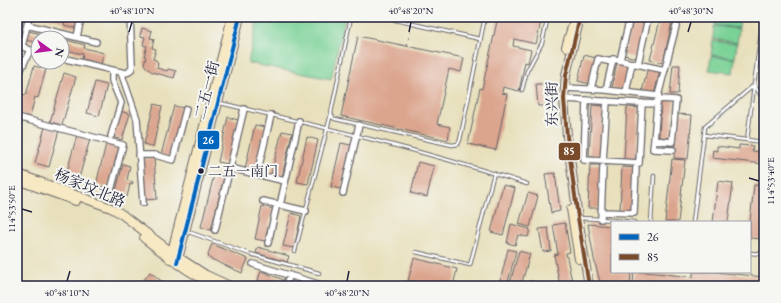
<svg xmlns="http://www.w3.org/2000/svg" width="781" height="303" font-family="'EB Garamond','Noto Serif SC',serif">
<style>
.green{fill:#7ad297;stroke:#4e7a69}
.building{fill:#dba48d}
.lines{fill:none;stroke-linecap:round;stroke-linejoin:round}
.lane-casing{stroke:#676468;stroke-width:4.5}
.street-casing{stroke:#676468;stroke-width:8}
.secondary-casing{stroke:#676468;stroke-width:10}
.path{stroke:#676468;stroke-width:1;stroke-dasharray:3 3;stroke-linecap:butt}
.lane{stroke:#fff;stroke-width:2.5}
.street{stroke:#fff;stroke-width:5.5}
.secondary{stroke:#f7e9c3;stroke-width:8}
.bus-1-casing{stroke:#f6f6f2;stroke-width:7}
.bus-2-casing{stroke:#f6f6f2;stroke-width:7}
.bus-1{stroke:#0065bd;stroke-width:4}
.bus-2{stroke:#7a4b2a;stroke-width:4}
.ticks{fill:none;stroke:#22223b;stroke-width:1.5}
.bus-dot{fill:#22223b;stroke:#f6f6f2;stroke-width:1.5}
.labels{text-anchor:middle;stroke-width:4;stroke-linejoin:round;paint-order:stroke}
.bus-label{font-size:14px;fill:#22223b;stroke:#f6f6f2;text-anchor:start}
.street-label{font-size:15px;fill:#22223b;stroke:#f6f6f2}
.line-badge{stroke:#f6f6f2;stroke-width:1.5}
.badge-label{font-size:11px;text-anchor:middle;font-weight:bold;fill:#fff}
.neatline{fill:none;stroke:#22223b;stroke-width:1.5}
.ticks-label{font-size:10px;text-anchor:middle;fill:#22223b}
</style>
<rect width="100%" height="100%" fill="#f6f6f2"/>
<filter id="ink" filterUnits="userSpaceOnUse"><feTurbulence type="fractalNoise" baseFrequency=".025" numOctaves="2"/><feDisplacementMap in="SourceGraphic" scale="8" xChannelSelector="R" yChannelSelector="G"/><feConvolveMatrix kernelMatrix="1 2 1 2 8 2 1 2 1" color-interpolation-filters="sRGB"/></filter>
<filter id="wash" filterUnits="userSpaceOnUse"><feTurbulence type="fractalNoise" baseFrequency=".012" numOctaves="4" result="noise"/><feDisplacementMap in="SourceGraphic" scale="16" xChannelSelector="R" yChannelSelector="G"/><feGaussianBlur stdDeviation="0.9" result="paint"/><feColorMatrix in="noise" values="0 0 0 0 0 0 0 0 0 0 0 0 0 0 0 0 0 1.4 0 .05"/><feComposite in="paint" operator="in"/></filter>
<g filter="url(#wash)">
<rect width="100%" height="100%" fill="#e8e0bc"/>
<path class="green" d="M 258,17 L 345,17 L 331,79 L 248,63 Z
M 716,17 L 740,17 L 739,28 L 715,25 Z
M 714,26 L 739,29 L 737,43 L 713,39 Z
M 713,41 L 737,44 L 735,58 L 711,55 Z
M 711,56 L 735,59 L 733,73 L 709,70 Z"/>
<g id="blocks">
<path class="building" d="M 17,17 L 25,17 L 23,26 L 25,27 L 23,39 L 17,37 Z
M 45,17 L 74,17 L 79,18 L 77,28 L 64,25 L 65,22 Z
M 498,17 L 542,17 L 536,44 L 514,39 L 513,46 L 531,50 L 528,63 L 525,62 L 519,91 L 503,87 L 502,93 L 507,94 L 496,150 L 468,144 L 480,88 L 482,89 Z
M 617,17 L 625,17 L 625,21 L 617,21 Z
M 633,17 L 646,18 L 636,58 L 624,55 Z
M 660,20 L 672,22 L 663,63 L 650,60 Z
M 142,28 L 152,31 L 150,38 L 154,39 L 152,48 L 156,49 L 153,59 L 156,60 L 158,63 L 157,68 L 167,71 L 168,69 L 176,71 L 174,78 L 152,72 L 146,67 L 144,64 L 146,57 L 144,56 L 147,46 L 143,45 L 145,37 L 140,36 Z
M 28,31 L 55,37 L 55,38 L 38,38 L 38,43 L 26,40 Z
M 358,36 L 464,58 L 461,72 L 449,69 L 437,124 L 450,127 L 448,140 L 341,116 Z
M 62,39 L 85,45 L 84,48 L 104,53 L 101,64 L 82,59 L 83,54 L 62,49 Z
M 584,55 L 596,58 L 590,84 L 578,81 Z
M 617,62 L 629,64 L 624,90 L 612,88 Z
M 673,65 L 680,65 L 678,94 L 670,94 Z
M 34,66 L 46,69 L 38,98 L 35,97 L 30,117 L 17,114 L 22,94 L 26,95 Z
M 648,67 L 660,70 L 654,94 L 642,92 Z
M 64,73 L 76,77 L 62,125 L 50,122 Z
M 95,82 L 107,85 L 99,116 L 87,113 Z
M 536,84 L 546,84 L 547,106 L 538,106 Z
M 661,100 L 674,100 L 671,138 L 659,137 Z
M 154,104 L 162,106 L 153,147 L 144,144 Z
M 592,105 L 604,106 L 601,158 L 589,157 Z
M 174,106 L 184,108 L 172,158 L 161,155 Z
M 627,107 L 639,108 L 636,160 L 624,159 Z
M 120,111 L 130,114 L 122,140 L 112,137 Z
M 677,114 L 692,115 L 688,159 L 674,158 Z
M 228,117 L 238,120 L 228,164 L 218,162 Z
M 17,120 L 22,121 L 19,133 L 17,133 Z
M 255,125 L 265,127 L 255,172 L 245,169 Z
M 45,127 L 59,130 L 49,167 L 35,163 Z
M 282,131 L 292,133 L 282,177 L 271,175 Z
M 77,135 L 90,139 L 79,178 L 66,175 Z
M 307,137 L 318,140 L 308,184 L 297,182 Z
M 341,143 L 351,145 L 341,189 L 331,187 Z
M 106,144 L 119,147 L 108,188 L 96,185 Z
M 739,145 L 753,146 L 752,151 L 764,152 L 764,164 L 712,158 L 713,150 L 717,151 L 717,146 L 739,149 Z
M 154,158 L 157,199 L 145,200 L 142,159 Z
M 672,159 L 685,160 L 678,222 L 665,222 Z
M 418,162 L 434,166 L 427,197 L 411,193 Z
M 123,164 L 130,166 L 127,180 L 133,182 L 132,185 L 130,184 L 127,197 L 115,194 Z
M 590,165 L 600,165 L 599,208 L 588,208 Z
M 622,167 L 634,168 L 631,211 L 620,211 Z
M 555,173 L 560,211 L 551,213 L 545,174 Z
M 214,175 L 224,177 L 211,230 L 201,227 Z
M 718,181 L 733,183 L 728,222 L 713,222 Z
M 503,185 L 515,188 L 503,235 L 491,232 Z
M 754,185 L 764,186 L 764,227 L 763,239 L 750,238 L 750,222 Z
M 528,193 L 538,196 L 530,227 L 519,224 Z
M 262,206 L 273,209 L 265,241 L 255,239 Z
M 291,213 L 301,216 L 294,248 L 283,246 Z
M 565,223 L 570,252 L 566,253 L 573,286 L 560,286 L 554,255 L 558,254 L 553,225 Z
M 511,224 L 530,229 L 528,237 L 518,235 L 515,245 L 507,243 Z
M 588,224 L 612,226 L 612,272 L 631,272 L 630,286 L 601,286 L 594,259 Z
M 548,228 L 551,251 L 543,252 L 539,229 Z
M 212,244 L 248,259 L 242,273 L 209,258 L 208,254 Z
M 258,247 L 289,256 L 287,262 L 256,253 Z
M 508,249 L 516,251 L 507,286 L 499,286 Z
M 519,251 L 530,254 L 521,286 L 509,286 Z
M 414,258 L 457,269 L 453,286 L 427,286 L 408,281 Z
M 261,271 L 286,281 L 284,286 L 273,286 L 258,280 Z
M 150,272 L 168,286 L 144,286 L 141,284 Z
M 634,272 L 646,272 L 693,277 L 693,272 L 716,272 L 764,277 L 764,286 L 673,286 L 633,283 Z
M 531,281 L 546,286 L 530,286 Z"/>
</g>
</g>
<g filter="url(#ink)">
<use href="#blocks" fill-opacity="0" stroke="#676468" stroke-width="1"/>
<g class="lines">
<defs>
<path id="lane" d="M 351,17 L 331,113 L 333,118 L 335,119 L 452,145 L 458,144 L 460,140 L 485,17
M 382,17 L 480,39
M 763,17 L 754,85 L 764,100
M 522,90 L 527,71 L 542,43 L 548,17
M 220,103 C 323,127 426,151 527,184
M 704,135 L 705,127 L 754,85
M 747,140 L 754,86
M 579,218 L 601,219 L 634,222
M 651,222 L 654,176
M 693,222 L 704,135 L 764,142
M 186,231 L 250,254 L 319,273
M 295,251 L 331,114
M 416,252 L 470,265 L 494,173
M 750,253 L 764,254"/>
<path id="street" d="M 676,18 L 677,17
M 27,25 L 96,42
M 77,37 L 81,18 L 79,17
M 17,44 L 30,50 L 38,52
M 22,46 L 29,17
M 62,58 L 116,71 L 126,73 L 129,72 L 132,68 L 132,64 L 130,17
M 620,60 L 630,17
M 638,64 L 648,18
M 121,72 L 137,119 L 143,203
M 17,78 L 30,50
M 565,88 L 606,90 L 613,59 L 665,70
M 591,89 L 598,59 L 612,62
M 606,90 L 658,96 L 676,26
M 626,92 L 632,63
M 564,99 L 657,104 L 654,140 L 672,142 L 676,100 L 661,99 L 657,101 L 657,104
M 586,100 L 584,160 L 639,163 L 642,103
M 17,117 L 123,145 L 111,190
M 111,136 L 121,103 L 112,81 L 112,70
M 654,140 L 653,149 L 673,150
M 139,155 L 155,155 L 173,160 L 186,109
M 603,161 L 607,101
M 230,168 L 285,181
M 257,174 L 271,115
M 343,193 L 359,125
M 263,201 L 306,211
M 280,205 L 299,121
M 601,212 L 634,213 L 636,168
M 601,219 L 603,167
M 215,230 L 244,109
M 268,243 L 277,204
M 253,264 L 324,286
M 285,286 L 290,275"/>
<path id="secondary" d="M 580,17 L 566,75 L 564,99 L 567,136 L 578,218 L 588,280 L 590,286
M 566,47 L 575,17
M 17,174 L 21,175 L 111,208 L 120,213 L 178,257 L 206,275 L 230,286
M 17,180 L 76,201
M 571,209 L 579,259
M 144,238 C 167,256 189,273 216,286
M 170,259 L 232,17
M 177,263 L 240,17"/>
</defs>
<use href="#lane" class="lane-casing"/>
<use href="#street" class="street-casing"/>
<use href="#secondary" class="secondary-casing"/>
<path class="path" d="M 407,46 L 411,27"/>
<use href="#lane" class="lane"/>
<use href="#street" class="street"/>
<use href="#secondary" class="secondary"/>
<defs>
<path id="bus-1" d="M 177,263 L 240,17"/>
<path id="bus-2" d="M 580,17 L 566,75 L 564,99 L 567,136 L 578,218 L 588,280 L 590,286"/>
</defs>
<use href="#bus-1" class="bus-1-casing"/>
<use href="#bus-2" class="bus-2-casing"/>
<use href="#bus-1" class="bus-1"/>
<use href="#bus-2" class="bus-2"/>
</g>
</g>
<path class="ticks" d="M 129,32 L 132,22M 409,32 L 411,22M 688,32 L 691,22M 749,178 L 759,181M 22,209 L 32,212M 67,281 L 70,271M 347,281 L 349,271"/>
<circle class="bus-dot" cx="201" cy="171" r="3.5"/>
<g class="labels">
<g class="bus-label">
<text x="208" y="176">二五一南门</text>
</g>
<g class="street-label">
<text transform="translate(207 90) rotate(-76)" y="5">二五一街</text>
<text transform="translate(552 104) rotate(-90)" y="5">东兴街</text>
<text transform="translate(90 188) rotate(23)" y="5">杨家坟北路</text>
</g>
</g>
<g class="line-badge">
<rect x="197" y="130" width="23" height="20" rx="4" fill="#0065bd"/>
<rect x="558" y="142" width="23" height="19" rx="4" fill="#7a4b2a"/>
</g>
<g class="badge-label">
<text x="208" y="144">26</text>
<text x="569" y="155">85</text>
</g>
<rect width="781" height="303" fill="none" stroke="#f6f6f2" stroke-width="44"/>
<rect x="611" y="221" width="140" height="52" fill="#f6f6f2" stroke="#a1a1a9"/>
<rect x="619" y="234" width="20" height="6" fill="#0065bd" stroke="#a1a1a9"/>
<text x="647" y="241" font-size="12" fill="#22223b">26</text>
<rect x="619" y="254" width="20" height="6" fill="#7a4b2a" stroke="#a1a1a9"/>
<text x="647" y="261" font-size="12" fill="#22223b">85</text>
<g transform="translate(50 50) rotate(104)"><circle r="19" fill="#f6f6f2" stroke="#a1a1a9"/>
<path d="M0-3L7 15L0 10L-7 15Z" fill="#b5179e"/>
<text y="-6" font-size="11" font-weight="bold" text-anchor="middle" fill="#22223b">N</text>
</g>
<rect x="22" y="22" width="737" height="259" class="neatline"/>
<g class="ticks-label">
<text x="132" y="14">40°48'10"N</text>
<text x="411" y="14">40°48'20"N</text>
<text x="691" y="14">40°48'30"N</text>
<text transform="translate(770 181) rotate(-90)" y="4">114°53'40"E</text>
<text transform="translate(11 209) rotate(-90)" y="4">114°53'50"E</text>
<text x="67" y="296">40°48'10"N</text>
<text x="347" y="296">40°48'20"N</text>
</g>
</svg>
